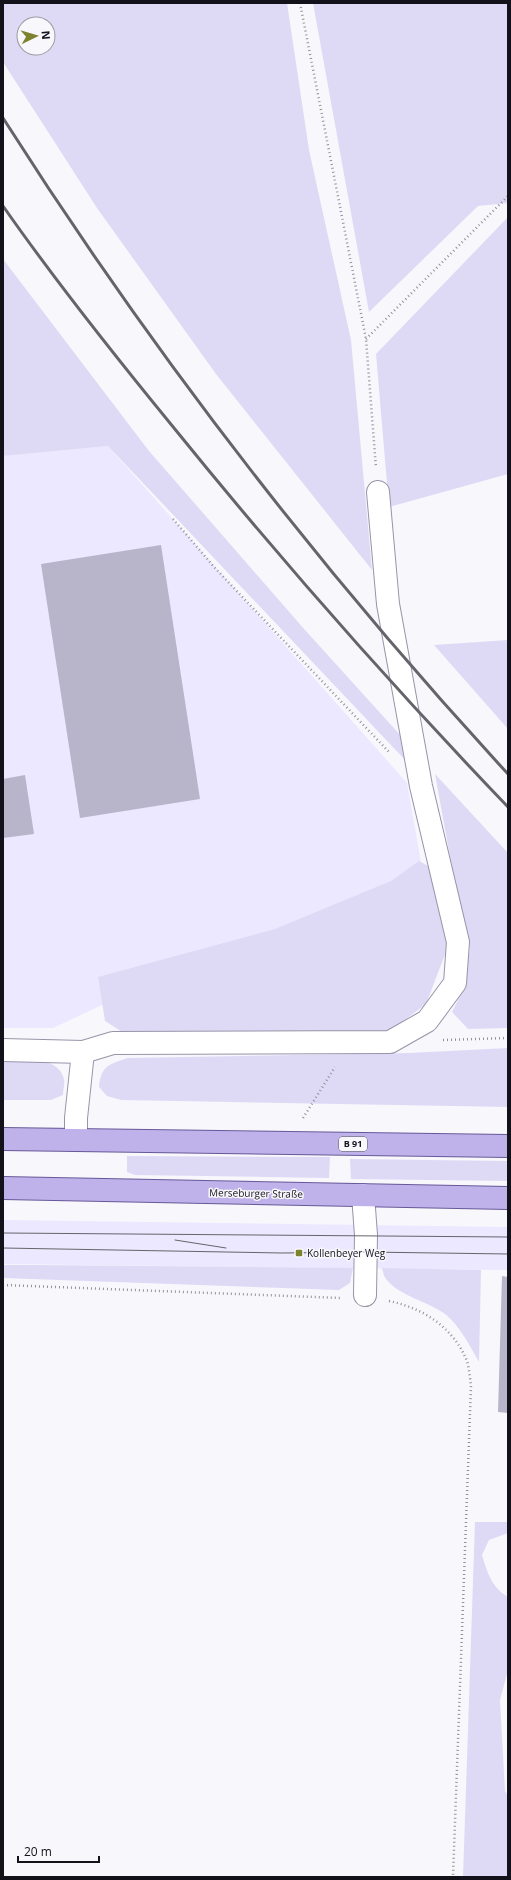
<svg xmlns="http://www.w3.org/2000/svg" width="511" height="1880" font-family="'Open Sans',sans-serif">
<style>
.built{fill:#ebe8ff}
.green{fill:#dedaf6;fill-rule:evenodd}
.building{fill:#b8b5ca}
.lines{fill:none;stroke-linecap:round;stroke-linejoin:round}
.minor-casing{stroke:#9794a8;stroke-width:24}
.major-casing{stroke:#675898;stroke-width:24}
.path{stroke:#949299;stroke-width:2.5;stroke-dasharray:1 3;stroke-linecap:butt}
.minor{stroke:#fff;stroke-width:22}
.major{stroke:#bfb2ea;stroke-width:22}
.tram{stroke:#66646b;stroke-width:1}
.rail{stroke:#66646b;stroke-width:3}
.poi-dot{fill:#7d822d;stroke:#f8f7fc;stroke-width:1.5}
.labels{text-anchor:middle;stroke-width:3;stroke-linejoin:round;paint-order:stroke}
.shield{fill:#f8f7fc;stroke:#58565d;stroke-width:1}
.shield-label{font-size:9px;font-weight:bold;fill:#131119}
.street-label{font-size:10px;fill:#131119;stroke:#f8f7fc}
.poi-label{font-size:10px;fill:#131119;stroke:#f8f7fc;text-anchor:start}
</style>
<rect width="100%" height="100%" fill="#f8f7fc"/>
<path class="built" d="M 108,446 L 407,783 L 423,874 L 121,996 L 53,1028 L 3,1028 L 3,456 Z
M 3,1220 L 508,1227 L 508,1270 L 3,1264 Z"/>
<path class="green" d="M 3,3 L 287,3 L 309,150 L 351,340 L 372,570 L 216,374 L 97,208 L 3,62 ZM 24,24 L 48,24 L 48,48 L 24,48 Z
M 313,3 L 508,3 L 508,203 L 478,206 L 369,312 Z
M 508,217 L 508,474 L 389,507 L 376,354 Z
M 3,259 L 149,451 L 305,630 L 402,737 L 407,762 L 108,446 L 3,456 Z
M 508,640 L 508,729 L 434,645 Z
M 435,774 L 508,853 L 508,1028 L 468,1029 L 452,1012 L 464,988 L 470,948 L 453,873 Z
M 419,861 L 430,867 L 449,944 L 426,1004 L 386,1034 L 124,1033 L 105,1021 L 98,977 L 275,929 L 391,881 Z
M 508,1048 L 508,1107 L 121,1100 L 107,1096 L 99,1087 C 101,1065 110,1064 128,1058 L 409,1053 Z
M 3,1060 C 22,1060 58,1055 64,1079 C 65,1084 63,1090 63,1095 L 51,1100 L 3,1100 Z
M 127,1156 L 330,1157 L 329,1178 L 135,1175 L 127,1172 Z
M 350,1159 L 508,1161 L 508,1181 L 351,1179 Z
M 3,1265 L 36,1265 L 353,1268 L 350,1283 L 339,1290 L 3,1278 Z
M 382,1268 L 481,1270 L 479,1362 C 470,1346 460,1326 445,1314 C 429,1302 398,1295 387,1280 C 384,1277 383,1272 382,1268 Z
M 475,1522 L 508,1522 L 508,1533 L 489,1540 L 482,1555 C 487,1572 492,1588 508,1597 L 508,1670 L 500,1700 L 505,1791 L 508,1796 L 508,1877 L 463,1877 Z"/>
<path class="building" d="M 161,545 L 200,799 L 80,818 L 41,564 Z
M 25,775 L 34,834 L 3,838 L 3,779 Z
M 502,1276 L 508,1277 L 508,1413 L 498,1412 Z"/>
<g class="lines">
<defs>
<path id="minor" d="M 3,1050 L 83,1052 L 113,1043 L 390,1042 L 427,1021 L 455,983 L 458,942 L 421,786 L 388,604 L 378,492
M 76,1140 L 76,1118 L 83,1052
M 363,1195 L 366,1235 L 365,1295"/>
<path id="major" d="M 3,1139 L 508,1146
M 3,1188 L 508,1198"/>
</defs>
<use href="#minor" class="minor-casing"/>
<use href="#major" class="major-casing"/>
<path class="path" d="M 300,3 L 366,339 L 376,468
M 366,339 L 508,196
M 173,519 L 215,568 L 389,752
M 443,1040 L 508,1038
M 303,1118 L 335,1067
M 3,1285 L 341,1298
M 389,1301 C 423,1308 453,1327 467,1361 C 469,1368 470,1378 471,1386 L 453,1877"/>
<use href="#minor" class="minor"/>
<use href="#major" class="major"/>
<path class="tram" d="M 3,1233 L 508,1237
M 175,1240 L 226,1248
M 3,1248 L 282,1253 L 366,1252 L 508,1254"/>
<path class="rail" d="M 3,118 C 151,351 321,571 508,774
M 3,206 C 56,282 115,356 174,428 C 280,559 391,685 508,807"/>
</g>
<rect class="poi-dot" x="295" y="1249" width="8" height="8" rx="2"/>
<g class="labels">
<rect class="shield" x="339" y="1137" width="28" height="14" rx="3"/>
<g class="shield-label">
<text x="353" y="1147">B 91</text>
</g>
<g class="street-label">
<text transform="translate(256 1193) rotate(1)" y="4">Merseburger Straße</text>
</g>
<g class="poi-label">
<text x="307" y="1257">Kollenbeyer Weg</text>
</g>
</g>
<rect width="511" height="1880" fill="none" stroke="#131119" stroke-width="8"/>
<g transform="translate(36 36) rotate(85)"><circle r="19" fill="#f8f7fc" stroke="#9c9ba1"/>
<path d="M0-3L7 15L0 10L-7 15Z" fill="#7d822d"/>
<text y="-6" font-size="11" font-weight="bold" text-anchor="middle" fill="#131119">N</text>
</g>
<path d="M18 1856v6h81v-6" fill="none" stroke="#131119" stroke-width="2"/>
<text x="24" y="1856" font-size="12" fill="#131119" stroke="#f8f7fc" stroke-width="3" paint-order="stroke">20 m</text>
</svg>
